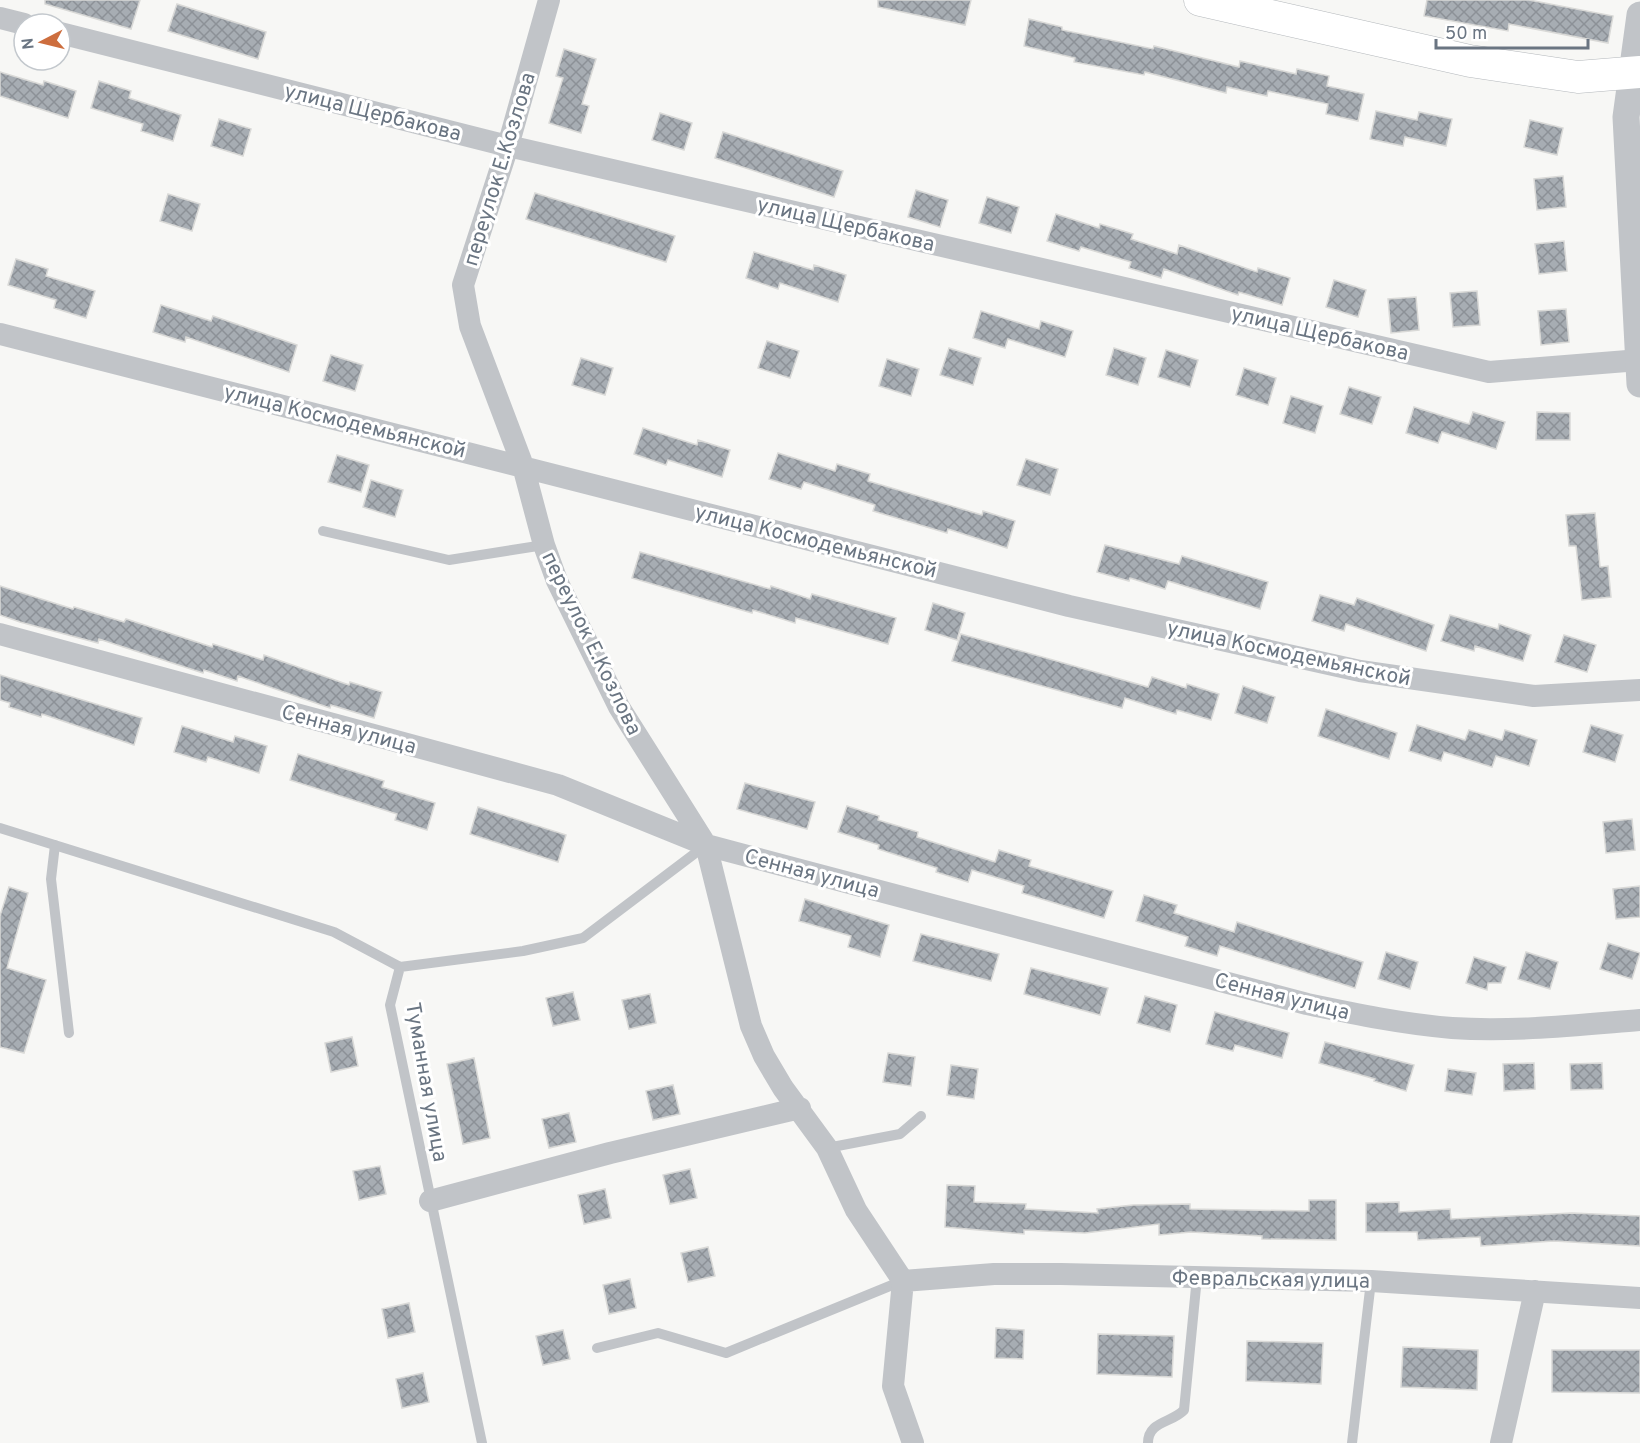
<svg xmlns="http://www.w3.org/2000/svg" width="1640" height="1443" font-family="Overpass,sans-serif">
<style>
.building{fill:url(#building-cross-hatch);stroke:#d9d9d7;stroke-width:1.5}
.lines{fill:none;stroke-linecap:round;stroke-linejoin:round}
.secondary-casing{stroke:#b4b8bc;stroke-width:33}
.service{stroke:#c1c4c8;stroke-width:10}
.minor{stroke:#c1c4c8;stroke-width:22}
.tertiary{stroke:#c1c4c8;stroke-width:27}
.secondary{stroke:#fff;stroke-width:32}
.labels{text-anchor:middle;stroke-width:6;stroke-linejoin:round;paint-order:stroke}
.street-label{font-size:21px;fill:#6a7582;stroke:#fff}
</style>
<defs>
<pattern id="building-cross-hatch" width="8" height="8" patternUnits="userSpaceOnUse" patternTransform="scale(1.5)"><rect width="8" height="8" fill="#a7adb3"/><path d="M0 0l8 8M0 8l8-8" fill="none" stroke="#8c9197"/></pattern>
</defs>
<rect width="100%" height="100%" fill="#f7f7f5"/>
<path class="building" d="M 45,0 L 140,0 L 131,29 L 45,4 Z
M 878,0 L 971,0 L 965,25 L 878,7 Z
M 1427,0 L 1529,0 L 1613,16 L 1608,43 L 1509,24 L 1508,31 L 1424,16 Z
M 177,4 L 266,32 L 258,59 L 168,31 Z
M 1029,19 L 1062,27 L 1062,30 L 1153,49 L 1154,46 L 1239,67 L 1240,61 L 1296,74 L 1297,69 L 1329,76 L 1327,86 L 1364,94 L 1358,121 L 1326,114 L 1328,104 L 1268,91 L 1267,96 L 1227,87 L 1226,93 L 1145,72 L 1144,75 L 1074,62 L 1075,58 L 1024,46 Z
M 564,49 L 596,59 L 582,104 L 589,106 L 581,133 L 549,123 L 563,78 L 556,76 Z
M 0,72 L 43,85 L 44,81 L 76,91 L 68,118 L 0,96 Z
M 99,81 L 131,91 L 129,98 L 181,115 L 173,141 L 141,131 L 143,124 L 91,108 Z
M 1376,111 L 1417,120 L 1419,112 L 1452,119 L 1446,146 L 1405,137 L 1403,146 L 1370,139 Z
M 660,113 L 692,123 L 684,150 L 652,140 Z
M 219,119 L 251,129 L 243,156 L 211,146 Z
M 1530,120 L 1563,128 L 1557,155 L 1524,147 Z
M 723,132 L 843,171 L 834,197 L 715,158 Z
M 1563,176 L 1566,207 L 1537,210 L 1534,179 Z
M 916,190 L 948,200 L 940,227 L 908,217 Z
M 535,193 L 675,236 L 666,262 L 526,219 Z
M 168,194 L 200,204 L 192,231 L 160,221 Z
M 987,197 L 1019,207 L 1011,233 L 979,223 Z
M 1056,214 L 1099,228 L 1100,224 L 1133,234 L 1131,239 L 1177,254 L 1179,245 L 1257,272 L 1258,268 L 1290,278 L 1282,305 L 1239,292 L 1238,295 L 1164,269 L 1161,278 L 1129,268 L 1131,262 L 1081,247 L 1079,251 L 1047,241 Z
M 1564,241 L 1567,271 L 1539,274 L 1535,244 Z
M 754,252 L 813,270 L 814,265 L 846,275 L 838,302 L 780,283 L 778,289 L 746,278 Z
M 16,259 L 48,269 L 46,276 L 95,291 L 86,318 L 54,308 L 56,300 L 8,285 Z
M 1334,280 L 1366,290 L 1358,317 L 1326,307 Z
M 1477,291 L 1480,325 L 1453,327 L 1450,293 Z
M 1416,297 L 1419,330 L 1391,333 L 1388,299 Z
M 161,305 L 211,321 L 213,316 L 297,345 L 289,372 L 186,337 L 185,342 L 153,332 Z
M 1566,309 L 1569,342 L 1541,345 L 1538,311 Z
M 981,311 L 1039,329 L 1041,321 L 1073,331 L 1065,357 L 1008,339 L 1005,348 L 973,338 Z
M 767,341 L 799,351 L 790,378 L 758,368 Z
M 949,348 L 981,358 L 973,385 L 940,375 Z
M 1114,348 L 1146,358 L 1138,385 L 1106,375 Z
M 1166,350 L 1198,360 L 1190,387 L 1158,377 Z
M 331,355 L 363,365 L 355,391 L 323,381 Z
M 581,358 L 613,368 L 605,395 L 572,385 Z
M 887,359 L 919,369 L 911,396 L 879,386 Z
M 1244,368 L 1276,378 L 1268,405 L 1236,395 Z
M 1349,387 L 1381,397 L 1372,424 L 1340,414 Z
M 1291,396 L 1323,406 L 1315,433 L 1283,423 Z
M 1414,407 L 1469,424 L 1473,412 L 1505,422 L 1496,449 L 1442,432 L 1438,443 L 1406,433 Z
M 1537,412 L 1570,413 L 1570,440 L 1536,440 Z
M 643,428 L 697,445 L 698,440 L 730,450 L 722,477 L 668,460 L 666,465 L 634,454 Z
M 778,453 L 835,471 L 837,464 L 870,474 L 868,481 L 982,515 L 983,511 L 1015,521 L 1007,548 L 948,529 L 947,533 L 873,511 L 875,505 L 804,482 L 801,489 L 769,479 Z
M 337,455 L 369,465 L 361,492 L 328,482 Z
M 1026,459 L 1058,469 L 1050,495 L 1017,485 Z
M 371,480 L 403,490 L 395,517 L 363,507 Z
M 1595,513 L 1600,567 L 1608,566 L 1611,597 L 1582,600 L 1576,546 L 1569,546 L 1566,515 Z
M 1105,545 L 1179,564 L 1182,556 L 1268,582 L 1260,609 L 1168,581 L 1165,589 L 1130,578 L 1129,581 L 1097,572 Z
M 640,552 L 770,589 L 771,586 L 810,599 L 812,594 L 896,618 L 888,644 L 796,618 L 795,623 L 753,610 L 752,613 L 632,578 Z
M 0,586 L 73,609 L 74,607 L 124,622 L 126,619 L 212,647 L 213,644 L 263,660 L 264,655 L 349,685 L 350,682 L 382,692 L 374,718 L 331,705 L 330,708 L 238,676 L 237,681 L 204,670 L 203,673 L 99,639 L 98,643 L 20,622 L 0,615 Z
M 1320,595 L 1354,605 L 1357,598 L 1434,625 L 1426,651 L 1346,624 L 1344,631 L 1312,621 Z
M 933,603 L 965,613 L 957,640 L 925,630 Z
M 1450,615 L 1498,629 L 1499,624 L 1531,635 L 1523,661 L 1475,646 L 1474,651 L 1441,641 Z
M 961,634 L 1148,687 L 1152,677 L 1186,688 L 1187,684 L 1219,694 L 1211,720 L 1177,710 L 1176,714 L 1125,698 L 1122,708 L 952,661 Z
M 1564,635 L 1596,645 L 1587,672 L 1555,662 Z
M 0,675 L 142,718 L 134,745 L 42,714 L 41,717 L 9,707 L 10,703 L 0,700 Z
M 1243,686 L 1275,697 L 1267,723 L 1235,713 Z
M 1326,709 L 1397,733 L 1389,759 L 1318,736 Z
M 1417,725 L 1465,740 L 1469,730 L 1502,740 L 1505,730 L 1537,740 L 1529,766 L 1496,756 L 1492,767 L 1444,752 L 1441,761 L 1409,751 Z
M 1591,725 L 1623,735 L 1615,762 L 1583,752 Z
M 182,726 L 233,742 L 235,736 L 267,746 L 259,773 L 208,757 L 206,762 L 174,752 Z
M 298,754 L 384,781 L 382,787 L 435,803 L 427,830 L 395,820 L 397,814 L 290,780 Z
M 745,783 L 815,802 L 807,829 L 737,809 Z
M 847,806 L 879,816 L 878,820 L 918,832 L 917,837 L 995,862 L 999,850 L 1031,860 L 1029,866 L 1113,891 L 1104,918 L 1022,893 L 1024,886 L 972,870 L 968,882 L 936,872 L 937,868 L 878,849 L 879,845 L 838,832 Z
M 478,807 L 566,835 L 558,862 L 470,834 Z
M 1632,819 L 1635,850 L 1606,853 L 1603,822 Z
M 1640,886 L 1640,917 L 1616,919 L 1613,889 Z
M 9,887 L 28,893 L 7,968 L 46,980 L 24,1053 L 0,1047 L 0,916 Z
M 1144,895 L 1177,905 L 1174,913 L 1234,932 L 1237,922 L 1363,962 L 1355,988 L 1220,946 L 1217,956 L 1185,946 L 1188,937 L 1136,921 Z
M 805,899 L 889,925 L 880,957 L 848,947 L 851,936 L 799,921 Z
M 921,934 L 999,954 L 991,981 L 913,961 Z
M 1608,943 L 1640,953 L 1632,979 L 1600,969 Z
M 1386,952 L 1418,962 L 1410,989 L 1378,979 Z
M 1526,952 L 1558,962 L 1550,989 L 1518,979 Z
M 1474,957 L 1506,967 L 1501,983 L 1488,983 L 1487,990 L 1466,983 Z
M 1031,968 L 1108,988 L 1100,1015 L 1024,994 Z
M 573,992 L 580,1020 L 553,1026 L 546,998 Z
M 650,994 L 656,1023 L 629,1029 L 622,1000 Z
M 1145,996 L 1177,1005 L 1170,1032 L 1137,1023 Z
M 1215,1012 L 1289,1033 L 1282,1058 L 1235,1045 L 1233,1051 L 1206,1044 Z
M 352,1037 L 358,1066 L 331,1072 L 325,1043 Z
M 1325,1042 L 1414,1065 L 1406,1091 L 1374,1081 L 1375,1079 L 1319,1063 Z
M 888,1053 L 915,1057 L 911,1086 L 883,1082 Z
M 474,1058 L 490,1138 L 463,1144 L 447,1064 Z
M 1534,1063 L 1535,1089 L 1504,1091 L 1503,1064 Z
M 1602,1063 L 1603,1089 L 1571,1090 L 1570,1064 Z
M 951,1065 L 978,1069 L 974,1099 L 947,1095 Z
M 1448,1069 L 1476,1073 L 1472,1095 L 1445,1091 Z
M 673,1085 L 680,1114 L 653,1120 L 646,1091 Z
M 569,1113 L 576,1142 L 549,1148 L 542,1119 Z
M 380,1166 L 386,1194 L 359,1200 L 353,1171 Z
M 690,1169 L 697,1198 L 670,1204 L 663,1175 Z
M 947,1185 L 975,1186 L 974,1202 L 1026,1204 L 1025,1209 L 1098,1213 L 1097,1209 L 1133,1205 L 1190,1204 L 1190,1209 L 1309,1211 L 1309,1200 L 1336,1200 L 1336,1240 L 1262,1239 L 1262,1236 L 1191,1232 L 1159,1235 L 1159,1224 L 1085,1233 L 1024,1230 L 1024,1234 L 945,1227 Z
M 605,1189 L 611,1218 L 584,1224 L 578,1195 Z
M 1399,1202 L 1399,1212 L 1450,1209 L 1451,1219 L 1572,1213 L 1640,1216 L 1640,1246 L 1554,1241 L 1481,1246 L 1480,1237 L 1418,1240 L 1417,1232 L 1366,1232 L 1366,1203 Z
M 708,1247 L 715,1276 L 688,1282 L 681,1253 Z
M 630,1279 L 636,1308 L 609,1314 L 603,1285 Z
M 409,1303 L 415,1332 L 388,1338 L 382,1309 Z
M 996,1328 L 1024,1330 L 1023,1359 L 995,1358 Z
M 563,1330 L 570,1359 L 543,1365 L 536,1336 Z
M 1098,1334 L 1174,1336 L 1172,1377 L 1097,1374 Z
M 1247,1341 L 1323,1343 L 1321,1384 L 1246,1381 Z
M 1403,1347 L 1478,1350 L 1477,1390 L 1401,1387 Z
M 1552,1350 L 1640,1350 L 1640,1393 L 1552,1392 Z
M 423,1373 L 429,1402 L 402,1408 L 396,1379 Z"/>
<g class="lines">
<defs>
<path id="secondary" d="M 1200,0 L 1470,61 L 1578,77 L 1640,72"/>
</defs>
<use href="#secondary" class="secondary-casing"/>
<path class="service" d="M 323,531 L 449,560 L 544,545
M 0,828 L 334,932 L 400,967 L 390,1005 L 482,1443
M 55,845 L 51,879 L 69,1033
M 400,967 L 523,951 L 583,938 L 706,845
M 827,1148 L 900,1134 L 921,1116
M 597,1348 L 658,1333 L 726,1353 L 902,1281
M 1148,1443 C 1148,1421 1172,1423 1184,1410 L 1197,1277
M 1352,1443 L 1371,1281"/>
<path class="minor" d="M 549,0 L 508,146 L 463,285 L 470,326 L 523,466 L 544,545 L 557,581 L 619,707 L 706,845 L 751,1026 L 764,1056 L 783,1088 L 827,1148 L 856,1210 L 903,1281
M 0,18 L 24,24
M 60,33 L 508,146 L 1489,372 L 1640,360
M 0,334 L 1069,606 L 1360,671 L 1534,696 L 1640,690
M 0,634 L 558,785 L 706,845 L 1307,1004 C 1355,1014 1403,1024 1452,1028 C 1514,1032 1578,1025 1640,1020
M 430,1201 L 610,1153 L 800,1108
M 903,1281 L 994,1274 L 1061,1274 L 1371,1281 L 1640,1298
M 903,1281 L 893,1386 L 913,1443
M 1501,1443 L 1535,1291"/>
<path class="tertiary" d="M 1640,15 L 1626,117 L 1640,384"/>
<use href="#secondary" class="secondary"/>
</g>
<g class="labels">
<g class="street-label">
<text transform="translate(373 112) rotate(14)" y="7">улица Щербакова</text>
<text transform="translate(499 169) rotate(-73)" y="7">переулок Е.Козлова</text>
<text transform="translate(846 224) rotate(13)" y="7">улица Щербакова</text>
<text transform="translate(1320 333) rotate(13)" y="7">улица Щербакова</text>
<text transform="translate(345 421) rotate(14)" y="7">улица Космодемьянской</text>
<text transform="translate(816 541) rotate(14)" y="7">улица Космодемьянской</text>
<text transform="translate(592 643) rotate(64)" y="7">переулок Е.Козлова</text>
<text transform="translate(1289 653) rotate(12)" y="7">улица Космодемьянской</text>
<text transform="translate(349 729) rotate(15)" y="7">Сенная улица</text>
<text transform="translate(812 873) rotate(15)" y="7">Сенная улица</text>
<text transform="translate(1282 996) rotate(14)" y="7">Сенная улица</text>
<text transform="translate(427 1082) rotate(80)" y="7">Туманная улица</text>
<text transform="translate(1271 1279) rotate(1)" y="7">Февральская улица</text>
</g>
</g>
<g transform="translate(42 42) rotate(263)"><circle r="28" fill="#ffffff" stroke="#c3c8cd" stroke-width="1.5"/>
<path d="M0-4.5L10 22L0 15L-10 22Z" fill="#cd6e3e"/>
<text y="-9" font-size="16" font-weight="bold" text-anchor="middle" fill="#6a7582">N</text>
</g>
<path d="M1436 39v9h152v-9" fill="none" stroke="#6a7582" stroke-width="3"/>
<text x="1445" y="39" font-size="18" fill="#6a7582" stroke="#ffffff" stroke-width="4.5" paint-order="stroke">50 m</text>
</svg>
